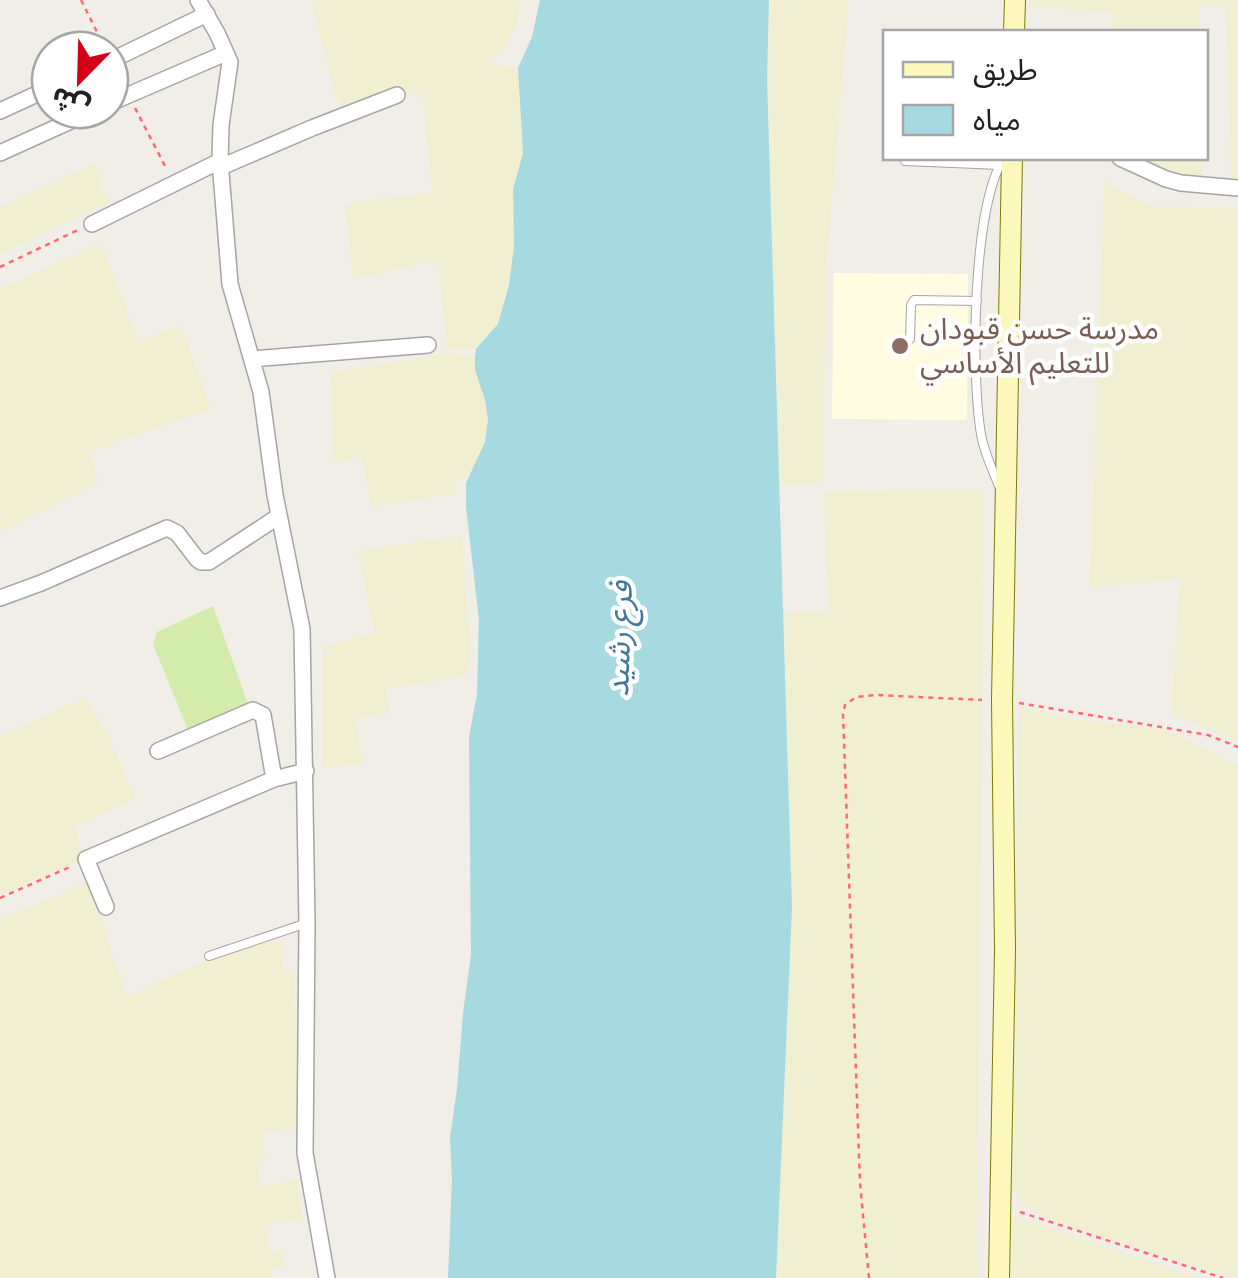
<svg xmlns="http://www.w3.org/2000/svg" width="1238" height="1278" font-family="Overpass,'Noto Sans Arabic',sans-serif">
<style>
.education{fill:#fffce2}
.farmland{fill:#f0efd2}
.grass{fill:#d3ecac}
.water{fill:#a6dae0}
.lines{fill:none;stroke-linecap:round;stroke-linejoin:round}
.lane-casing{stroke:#a5a5a5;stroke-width:10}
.street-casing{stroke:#a5a5a5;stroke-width:18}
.secondary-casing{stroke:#7e7d01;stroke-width:22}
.path{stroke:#ff6a6d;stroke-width:2.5;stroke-dasharray:5 5;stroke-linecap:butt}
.lane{stroke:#fff;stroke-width:8}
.street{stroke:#fff;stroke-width:15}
.secondary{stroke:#fcf7ba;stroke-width:20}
.education-dot{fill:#8d6e63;stroke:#fff;stroke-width:4}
.labels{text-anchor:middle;stroke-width:9;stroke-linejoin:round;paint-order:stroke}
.education-label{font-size:30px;fill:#785e54;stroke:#fff;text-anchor:start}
.water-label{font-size:32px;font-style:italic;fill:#40799c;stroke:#fff}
</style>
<rect width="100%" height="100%" fill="#f1ede7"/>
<path class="education" d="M 834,273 L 968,274 L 967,420 L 832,419 Z"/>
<path class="farmland" d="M 311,0 L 521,0 L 515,29 L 503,50 L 486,64 L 518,68 L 523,153 L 513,189 L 514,246 L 504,306 L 498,324 L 476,349 L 447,349 L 438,260 L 353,279 L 345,204 L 432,192 L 422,91 L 341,116 Z
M 769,0 L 849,0 L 826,271 L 823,482 L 779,486 L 767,79 Z
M 1029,0 L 1238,0 L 1238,184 L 1231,184 L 1226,6 L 1199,6 L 1200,32 L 1111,32 L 1112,12 L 1029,6 Z
M 1132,158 L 1202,158 L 1203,181 L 1164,177 Z
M 95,163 L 108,203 L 0,254 L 0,207 Z
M 1104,181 L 1149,206 L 1238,209 L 1238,740 L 1171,715 L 1180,579 L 1090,587 Z
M 101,243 L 139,341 L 181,326 L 211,409 L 90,452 L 99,483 L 0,531 L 0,289 Z
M 447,353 L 475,357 L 475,370 L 485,400 L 488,419 L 485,442 L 475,465 L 469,476 L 456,479 L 457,493 L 372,507 L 361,457 L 333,463 L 331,373 Z
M 984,489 L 977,1278 L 776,1278 L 792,908 L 783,612 L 829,614 L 823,492 Z
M 462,536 L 471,658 L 466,676 L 386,689 L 390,713 L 355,718 L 363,764 L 323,767 L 323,646 L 375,634 L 357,551 Z
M 86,697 L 115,751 L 135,799 L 74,826 L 84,859 L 0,895 L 0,736 Z
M 1019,706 L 1065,718 L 1162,729 L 1203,748 L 1226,762 L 1238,766 L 1238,1276 L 1227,1276 L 1050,1220 L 1025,1206 L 1011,1184 Z
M 90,881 L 126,997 L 199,963 L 280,939 L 284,972 L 294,970 L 299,1128 L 263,1132 L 265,1161 L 258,1163 L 260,1187 L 298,1179 L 302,1220 L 265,1223 L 270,1253 L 282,1252 L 285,1266 L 271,1268 L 272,1278 L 0,1278 L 0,920 Z
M 1008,1214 L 1200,1278 L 1007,1278 Z"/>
<path class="grass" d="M 213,606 L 250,710 L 190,735 L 153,644 L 157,632 Z"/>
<path class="water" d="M 540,0 L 769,0 L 767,79 L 792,908 L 776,1278 L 448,1278 L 452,1180 L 450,1137 L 457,1089 L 463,1013 L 471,955 L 469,737 L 477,694 L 479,620 L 466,507 L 466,483 L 485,442 L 488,419 L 485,400 L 475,370 L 475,357 L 476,349 L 498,324 L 509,285 L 514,246 L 513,189 L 523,153 L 518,68 L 532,37 Z"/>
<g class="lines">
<defs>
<path id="lane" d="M 905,161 L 1000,165
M 910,339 L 911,305 L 914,300 L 977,301
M 999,486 C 992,469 984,452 981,434 C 971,376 972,206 1004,158
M 209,956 L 307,923"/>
<path id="street" d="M 198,0 L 217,33 L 230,62 L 221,125 L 220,161 L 230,284 L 261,392 L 275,495 L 302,629 L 307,923 L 305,1153 L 327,1278
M 110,61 L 207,14
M 110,103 L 226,53
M 0,111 L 50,88
M 0,153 L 95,110
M 1120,158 L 1166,179 L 1181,183 L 1238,188
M 221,167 L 312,128 L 397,95
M 92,224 L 220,161
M 252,359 L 428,345
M 0,598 L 41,583 L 167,528 L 177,533 L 197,559 L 201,562 L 209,562 L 279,516
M 158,751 L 253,710 L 263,715 L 274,779
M 106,907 L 86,859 L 274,779 L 306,771"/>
<path id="secondary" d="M 1014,32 L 1015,0
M 999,1278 L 1005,950 L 1002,700 L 1012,158"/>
</defs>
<use href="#lane" class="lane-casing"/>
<use href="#street" class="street-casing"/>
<use href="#secondary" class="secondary-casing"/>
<path class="path" d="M 81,0 L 105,48
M 135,108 L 166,168
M 0,267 L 80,229
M 1019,703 L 1208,735 L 1238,747
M 0,898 L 72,866
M 1020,1212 L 1223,1278
M 869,1278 L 860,1183 L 843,714 L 845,705 L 856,697 L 877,695 L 982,700"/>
<use href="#lane" class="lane"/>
<use href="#street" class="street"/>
<use href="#secondary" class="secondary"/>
</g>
<circle class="education-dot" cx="900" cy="346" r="10"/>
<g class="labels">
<g class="education-label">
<text x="920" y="339">مدرسة حسن قبودان<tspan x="920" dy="34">للتعليم الأساسي</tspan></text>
</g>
<g class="water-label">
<text transform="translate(619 639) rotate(-88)" y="11">فرع رشيد</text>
</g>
</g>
<rect x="883" y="30" width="325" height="130" fill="#ffffff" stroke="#a6a6a6" stroke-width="2.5"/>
<rect x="903" y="62" width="50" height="15" fill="#fcf7ba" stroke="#a6a6a6" stroke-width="2.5"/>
<text x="973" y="80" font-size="30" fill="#212121">طريق</text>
<rect x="903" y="105" width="50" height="30" fill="#a6dae0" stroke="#a6a6a6" stroke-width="2.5"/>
<text x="973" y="130" font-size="30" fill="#212121">مياه</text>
<g transform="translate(80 80) rotate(203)"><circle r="48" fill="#ffffff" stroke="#a6a6a6" stroke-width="2.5"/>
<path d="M0-8L18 38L0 25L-18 38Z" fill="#d10019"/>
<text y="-15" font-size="28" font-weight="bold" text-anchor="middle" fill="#212121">ش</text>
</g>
</svg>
